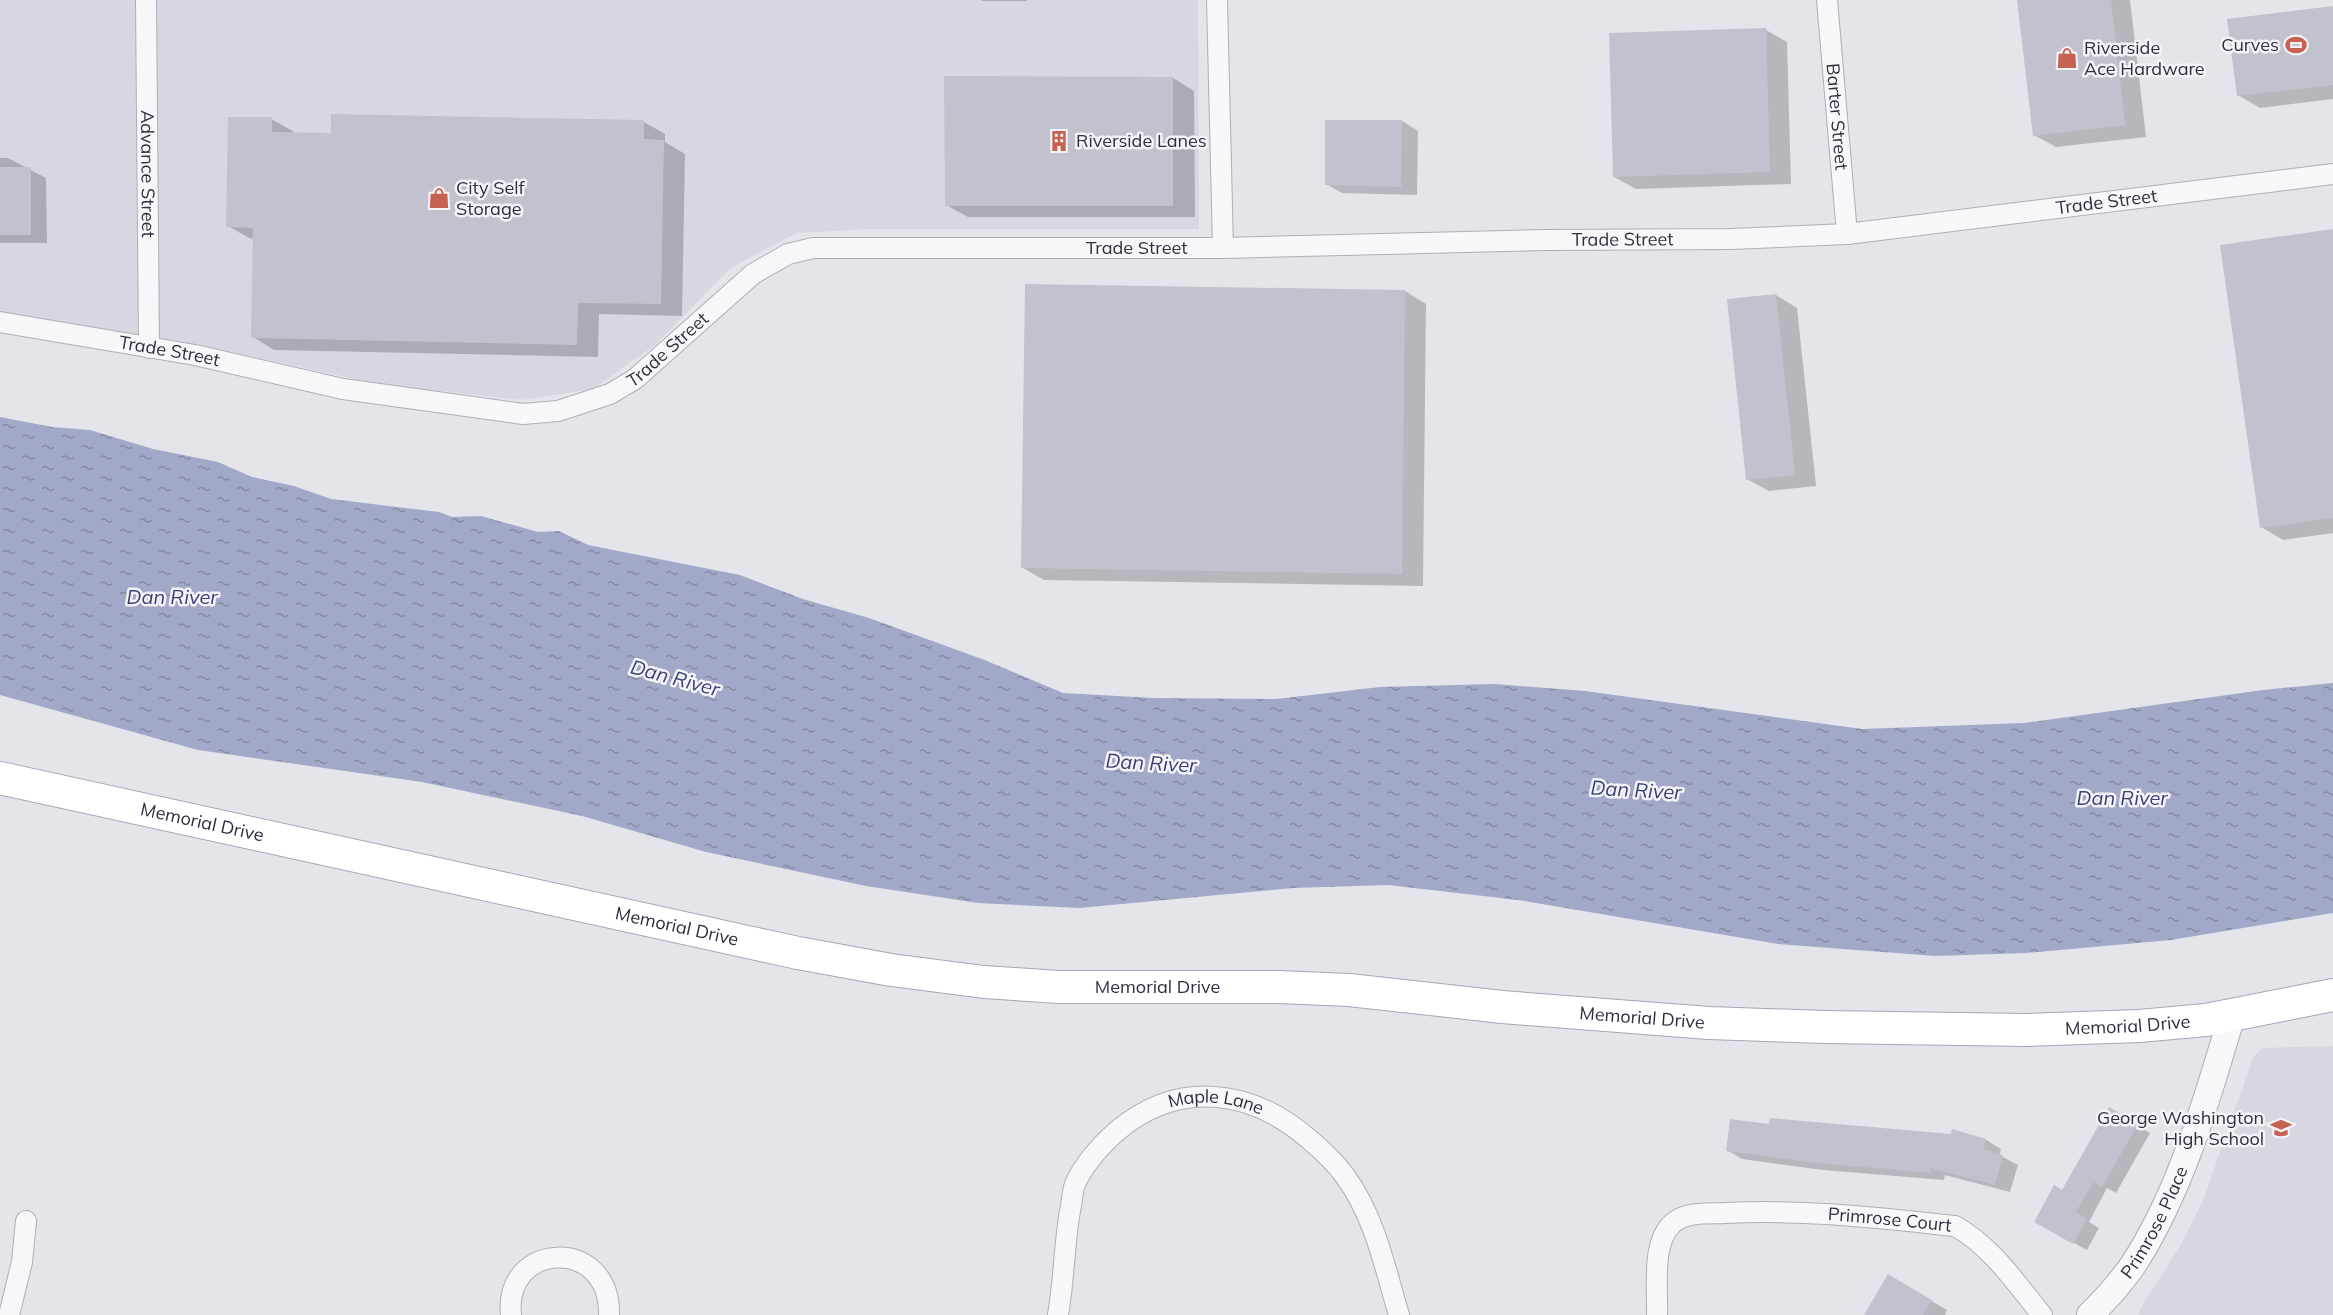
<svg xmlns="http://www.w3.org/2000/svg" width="2333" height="1315" font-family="Mulish,sans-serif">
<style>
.built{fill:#d6d7e0}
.water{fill:url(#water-ripples)}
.shadow{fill:#0003}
.building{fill:#c1c2cd}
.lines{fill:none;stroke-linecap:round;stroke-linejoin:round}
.minor-casing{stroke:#adaeb8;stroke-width:22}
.tertiary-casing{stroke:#adaeb8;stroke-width:28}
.primary-casing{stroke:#a4a6b6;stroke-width:34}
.minor{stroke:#f7f7f9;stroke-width:20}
.tertiary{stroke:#f7f7f9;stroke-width:26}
.primary{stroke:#fff;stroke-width:32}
.labels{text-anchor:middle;stroke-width:5;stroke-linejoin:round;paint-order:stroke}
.poi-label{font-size:18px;fill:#2d2e42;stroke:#f4f4f8;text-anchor:start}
.street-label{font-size:18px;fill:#2d2e42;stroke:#f4f4f8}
.water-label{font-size:20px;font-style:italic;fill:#394274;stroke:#f4f4f8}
</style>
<defs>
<pattern id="water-ripples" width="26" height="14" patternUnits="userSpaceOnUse" patternTransform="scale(1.5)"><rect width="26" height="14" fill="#a2a9c8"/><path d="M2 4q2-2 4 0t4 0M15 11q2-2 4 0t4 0" fill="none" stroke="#848aa4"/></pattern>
</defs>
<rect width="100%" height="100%" fill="#e4e5eb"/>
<path class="built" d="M 0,0 L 1198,0 L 1199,229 L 870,229 L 797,233 L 732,267 L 655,345 L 593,389 L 521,400 L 378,384 L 205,346 L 0,312 Z
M 2333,1046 L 2333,1315 L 2139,1315 L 2140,1309 L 2182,1243 L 2204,1198 L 2253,1058 L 2262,1048 Z"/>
<path class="water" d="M 0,417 L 52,427 L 90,430 L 153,449 L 218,462 L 252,477 L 294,486 L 331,499 L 439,512 L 452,517 L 481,516 L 538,532 L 559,531 L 588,545 L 740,575 L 803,599 L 869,618 L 982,659 L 1063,693 L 1154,698 L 1276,699 L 1380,687 L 1494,684 L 1585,691 L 1862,729 L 2024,723 L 2263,690 L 2333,683 L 2333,913 L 2171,940 L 2026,953 L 1935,956 L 1778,944 L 1518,900 L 1388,885 L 1293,888 L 1079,908 L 978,903 L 866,886 L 706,852 L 582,816 L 422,782 L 198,750 L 0,695 Z"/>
<path class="shadow" d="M 981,0 L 1027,0 L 1027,1 L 983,1 Z
M 2019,0 L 2130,0 L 2146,137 L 2056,147 L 2034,135 Z
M 2333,8 L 2333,99 L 2260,108 L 2238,95 Z
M 1766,30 L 1787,42 L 1791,184 L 1636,189 L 1614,177 Z
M 1173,78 L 1194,91 L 1195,217 L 968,217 L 946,205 Z
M 271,119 L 293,131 L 293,134 L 332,134 L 644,122 L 665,134 L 665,142 L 685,154 L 682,316 L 599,314 L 598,357 L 274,350 L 253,337 L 254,239 L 249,238 L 228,226 Z
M 1402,121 L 1418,131 L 1417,195 L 1342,193 L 1326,184 Z
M 0,158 L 8,158 L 46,178 L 47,243 L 0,243 Z
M 2333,231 L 2333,533 L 2283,540 L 2261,527 Z
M 1405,291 L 1426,304 L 1423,586 L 1044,580 L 1023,568 Z
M 1776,295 L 1797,308 L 1816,486 L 1769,491 L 1747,479 Z
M 2109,1109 L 2150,1133 L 2116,1193 L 2107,1188 L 2089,1222 L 2099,1228 L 2087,1250 L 2036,1222 L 2063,1192 Z
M 1770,1126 L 1952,1136 L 1953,1131 L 1986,1140 L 2001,1149 L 1999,1155 L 2018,1165 L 2010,1192 L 1945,1175 L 1944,1180 L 1823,1170 L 1742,1159 L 1727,1150 Z
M 1889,1276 L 1947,1310 L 1945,1315 L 1866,1315 Z"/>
<path class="building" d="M 2017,0 L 2111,0 L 2125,125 L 2033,136 Z
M 2333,6 L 2333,85 L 2237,96 L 2227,19 Z
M 1766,28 L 1770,172 L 1613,177 L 1609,33 Z
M 944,76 L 1173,77 L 1173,206 L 945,206 Z
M 331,114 L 644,120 L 644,139 L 664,140 L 661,304 L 578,303 L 577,345 L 251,338 L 253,228 L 226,227 L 228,117 L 272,117 L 272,132 L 331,133 Z
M 1325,120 L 1402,120 L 1401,187 L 1325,185 Z
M 0,167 L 31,167 L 31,235 L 0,235 Z
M 2333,229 L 2333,518 L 2260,528 L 2220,245 Z
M 1025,284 L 1405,290 L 1402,574 L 1021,568 Z
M 1776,294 L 1795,475 L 1746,480 L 1727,299 Z
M 2109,1107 L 2138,1124 L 2102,1187 L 2093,1182 L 2076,1212 L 2087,1219 L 2073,1244 L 2034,1222 L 2054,1185 L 2062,1190 Z
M 1770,1118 L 1951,1134 L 1952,1129 L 1986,1139 L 1984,1149 L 2003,1155 L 1995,1185 L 1930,1168 L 1930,1173 L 1807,1162 L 1726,1151 L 1730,1119 L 1769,1124 Z
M 1888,1274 L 1932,1300 L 1923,1315 L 1864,1315 Z"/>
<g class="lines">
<defs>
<g id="minor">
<path id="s1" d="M 146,0 L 149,348"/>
<path d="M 1217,0 L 1223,248"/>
<path id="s2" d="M 1827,0 L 1847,234"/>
<path id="s3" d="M 0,322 L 195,355 L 343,389 L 523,414 L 558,411 L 610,394 L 635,379 L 753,274 L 788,254 L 813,248 L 1223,248 L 1547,240 L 1731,239 L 1847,234 L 2333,174"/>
<path d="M 9,1315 L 22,1262 L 26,1221"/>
<path d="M 511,1315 C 503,1241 611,1236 609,1315"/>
<path id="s4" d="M 1058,1315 C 1064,1281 1064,1246 1070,1211 C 1072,1203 1072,1192 1075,1184 C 1084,1164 1100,1146 1117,1131 C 1179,1079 1252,1089 1310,1140 C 1323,1151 1335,1162 1345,1176 C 1375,1217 1385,1268 1399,1315"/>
<path id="s5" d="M 1657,1315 C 1658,1288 1651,1242 1673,1223 C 1687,1211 1709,1214 1726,1213 C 1803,1209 1878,1218 1955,1226 C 1991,1246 2016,1283 2042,1315"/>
</g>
<g id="tertiary">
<path id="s6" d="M 2090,1315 C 2106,1299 2122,1282 2135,1262 C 2181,1190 2208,1097 2232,1015"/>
</g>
<g id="primary">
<path id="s7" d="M 0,778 L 798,953 L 891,970 L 984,982 L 1059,987 L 1278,987 L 1349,990 L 1502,1007 L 1709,1023 L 1825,1027 L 2028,1030 L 2139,1026 L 2206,1020 L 2333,995"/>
</g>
</defs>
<use href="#minor" class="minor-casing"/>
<use href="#tertiary" class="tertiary-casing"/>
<use href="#primary" class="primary-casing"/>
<use href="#minor" class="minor"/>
<use href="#tertiary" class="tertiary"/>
<use href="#primary" class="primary"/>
</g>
<defs>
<symbol id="stadium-bare" viewBox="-9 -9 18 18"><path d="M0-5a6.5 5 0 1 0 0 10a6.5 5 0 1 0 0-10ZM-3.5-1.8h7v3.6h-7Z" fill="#c66252" stroke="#f4f4f8" stroke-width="2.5" paint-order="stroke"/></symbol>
<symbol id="shop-bare" viewBox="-9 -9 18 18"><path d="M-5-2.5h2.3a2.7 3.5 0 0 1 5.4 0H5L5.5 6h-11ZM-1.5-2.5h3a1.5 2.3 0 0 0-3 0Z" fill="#c66252" stroke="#f4f4f8" stroke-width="2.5" paint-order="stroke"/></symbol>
<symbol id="building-bare" viewBox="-9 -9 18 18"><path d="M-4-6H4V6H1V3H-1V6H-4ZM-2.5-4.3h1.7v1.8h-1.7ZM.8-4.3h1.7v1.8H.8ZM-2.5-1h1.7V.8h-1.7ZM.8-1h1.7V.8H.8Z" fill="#c66252" stroke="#f4f4f8" stroke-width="2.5" paint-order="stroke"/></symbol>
<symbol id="school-bare" viewBox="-9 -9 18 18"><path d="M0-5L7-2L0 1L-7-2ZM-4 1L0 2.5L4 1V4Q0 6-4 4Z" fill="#c66252" stroke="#f4f4f8" stroke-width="2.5" paint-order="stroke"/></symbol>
</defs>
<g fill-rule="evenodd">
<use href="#stadium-bare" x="2281" y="30" width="30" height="30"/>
<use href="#shop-bare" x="2052" y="43" width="30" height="30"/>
<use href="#building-bare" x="1044" y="126" width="30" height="30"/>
<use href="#shop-bare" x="424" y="183" width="30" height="30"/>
<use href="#school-bare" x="2266" y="1113" width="30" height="30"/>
</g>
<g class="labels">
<g class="poi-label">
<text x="2279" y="51" text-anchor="end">Curves</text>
<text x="2084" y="54">Riverside<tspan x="2084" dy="21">Ace Hardware</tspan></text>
<text x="1076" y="147">Riverside Lanes</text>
<text x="456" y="194">City Self<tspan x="456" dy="21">Storage</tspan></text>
<text x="2264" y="1124" text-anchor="end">George Washington<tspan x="2264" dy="21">High School</tspan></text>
</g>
<g class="street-label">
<text dy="6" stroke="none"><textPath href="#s2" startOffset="117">Barter Street</textPath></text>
<text dy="6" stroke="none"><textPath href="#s1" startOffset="174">Advance Street</textPath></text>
<text dy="6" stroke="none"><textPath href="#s3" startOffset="2170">Trade Street</textPath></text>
<text dy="6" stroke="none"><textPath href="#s3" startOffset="1684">Trade Street</textPath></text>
<text dy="6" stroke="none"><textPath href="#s3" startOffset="1198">Trade Street</textPath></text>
<text dy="6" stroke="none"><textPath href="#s3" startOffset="694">Trade Street</textPath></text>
<text dy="6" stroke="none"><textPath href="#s3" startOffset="172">Trade Street</textPath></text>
<text dy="6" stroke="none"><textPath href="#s7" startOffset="207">Memorial Drive</textPath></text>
<text dy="6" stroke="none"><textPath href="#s7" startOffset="693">Memorial Drive</textPath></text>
<text dy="6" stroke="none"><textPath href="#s7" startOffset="1179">Memorial Drive</textPath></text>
<text dy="6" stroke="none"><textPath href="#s7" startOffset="1665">Memorial Drive</textPath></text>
<text dy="6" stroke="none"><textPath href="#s7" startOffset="2151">Memorial Drive</textPath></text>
<text dy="6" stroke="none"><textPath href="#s4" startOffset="308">Maple Lane</textPath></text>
<text dy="6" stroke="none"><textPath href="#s5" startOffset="315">Primrose Court</textPath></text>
<text dy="6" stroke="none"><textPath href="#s6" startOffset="114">Primrose Place</textPath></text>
</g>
<g class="water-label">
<text x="172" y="604">Dan River</text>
<text transform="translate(675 678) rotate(15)" y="7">Dan River</text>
<text transform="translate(1151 763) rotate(3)" y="7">Dan River</text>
<text transform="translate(1636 790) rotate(3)" y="7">Dan River</text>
<text x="2122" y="805">Dan River</text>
</g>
</g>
</svg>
